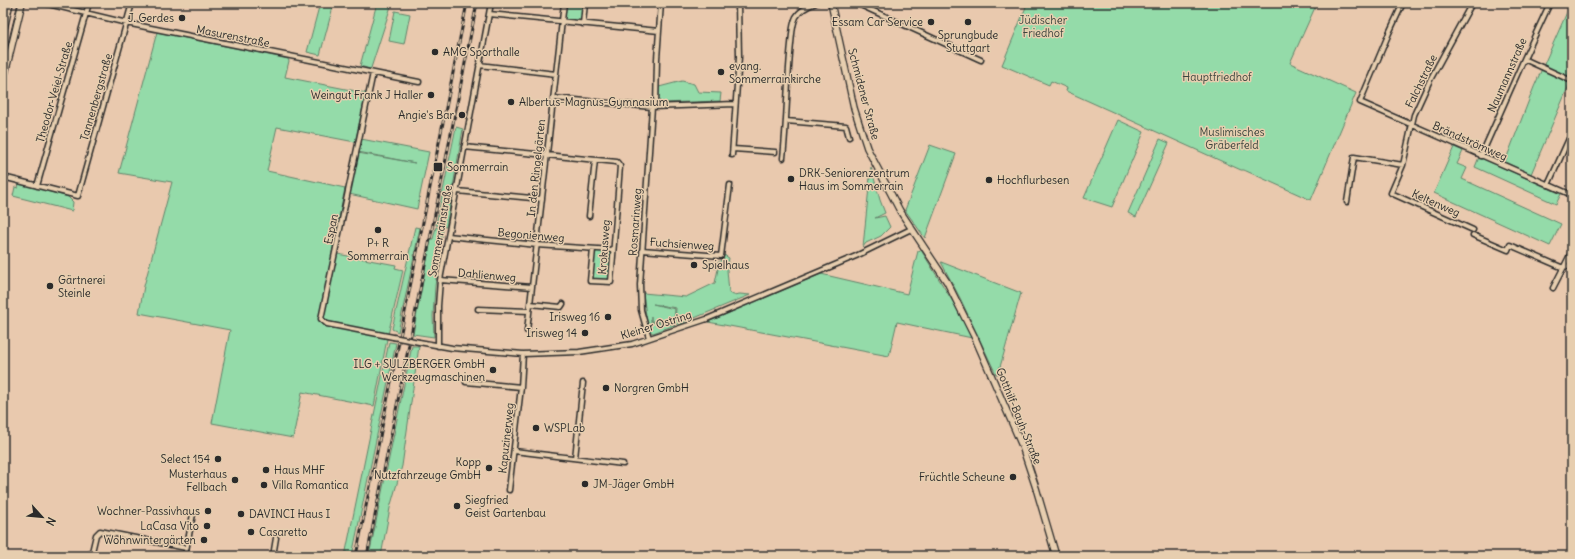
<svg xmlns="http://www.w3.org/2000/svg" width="1575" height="559" font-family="Delius,sans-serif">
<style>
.green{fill:#94dba9;stroke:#60836a}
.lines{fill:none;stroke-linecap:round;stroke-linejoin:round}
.street-casing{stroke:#2b2b2b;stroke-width:7}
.secondary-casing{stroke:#2b2b2b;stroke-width:8}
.street{stroke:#e7ceaf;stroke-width:4}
.secondary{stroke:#e7ceaf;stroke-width:5.5}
.tram{stroke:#2b2b2b;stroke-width:1}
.rail-casing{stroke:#2b2b2b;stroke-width:3}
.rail{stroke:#e7ceaf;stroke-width:1.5;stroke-dasharray:4.5;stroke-linecap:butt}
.street-bridge-casing{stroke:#2b2b2b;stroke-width:7;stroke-linecap:butt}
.street-bridge{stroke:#e7ceaf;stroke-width:4}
.poi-dot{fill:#2b2b2b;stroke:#e7ceaf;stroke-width:1.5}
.labels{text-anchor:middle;stroke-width:3;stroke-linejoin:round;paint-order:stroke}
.poi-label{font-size:11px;fill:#2b2b2b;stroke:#e7ceaf;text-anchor:start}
.park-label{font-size:11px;fill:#3b453e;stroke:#e7ceaf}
.street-label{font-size:11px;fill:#2b2b2b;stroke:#e7ceaf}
</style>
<rect width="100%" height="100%" fill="#e9c9ae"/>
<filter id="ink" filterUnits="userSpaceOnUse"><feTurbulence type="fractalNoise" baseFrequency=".025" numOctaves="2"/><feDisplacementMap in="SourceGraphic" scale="8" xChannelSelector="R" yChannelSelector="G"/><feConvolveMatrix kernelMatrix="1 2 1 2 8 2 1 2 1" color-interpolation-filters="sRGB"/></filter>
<g filter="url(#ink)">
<path class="green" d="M 320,3 L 334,3 L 320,55 L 307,52 Z
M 377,3 L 392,3 L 371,68 L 370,69 L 360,66 Z
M 564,3 L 585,3 L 583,24 L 563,21 Z
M 1016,3 L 1317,3 L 1290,63 L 1356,93 L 1311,200 L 1244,170 L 1241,170 L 1086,100 L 1066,91 L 1067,88 L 1051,81 L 1049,85 L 1002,65 L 1026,7 Z
M 1571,3 L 1572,78 L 1531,174 L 1505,162 L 1534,87 Z
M 395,11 L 410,14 L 404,44 L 389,41 Z
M 157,32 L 288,59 L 289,61 L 285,77 L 366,93 L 355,142 L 277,127 L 267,171 L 345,188 L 332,253 L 396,265 L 395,268 L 403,270 L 387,339 L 374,406 L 302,392 L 293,438 L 212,423 L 230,330 L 139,313 L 144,286 L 172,182 L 119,173 Z
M 682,81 L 694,84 L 698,92 L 721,93 L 720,101 L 658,103 L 659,87 Z
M 1118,120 L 1144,132 L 1112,207 L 1084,198 Z
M 456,127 L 463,129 L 446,227 L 436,225 Z
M 361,139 L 429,152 L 417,209 L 349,194 L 358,153 L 415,163 L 358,152 Z
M 1160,139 L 1169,143 L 1136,217 L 1128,213 Z
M 930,145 L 956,154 L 925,238 L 905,210 Z
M 1454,147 L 1463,151 L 1457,164 L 1467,168 L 1462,179 L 1561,224 L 1550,246 L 1434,193 Z
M 1479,157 L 1561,194 L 1556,204 L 1475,167 Z
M 871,167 L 880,200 L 885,213 L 875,218 L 885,216 L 890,227 L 881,236 L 866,243 L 863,247 Z
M 19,183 L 68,197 L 73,202 L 72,211 L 13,196 L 15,187 L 18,188 Z
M 415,227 L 420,228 L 398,332 L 392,329 Z
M 436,227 L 443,229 L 435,286 L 433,316 L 434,337 L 413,334 L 431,239 L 433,239 Z
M 593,249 L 613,250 L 611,282 L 590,281 Z
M 921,250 L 953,302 L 972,338 L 897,322 L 889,356 L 708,322 L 821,274 L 907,294 L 918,251 Z
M 724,255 L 729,258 L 727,270 L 729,292 L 733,295 L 740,294 L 750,295 L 680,324 L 675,324 L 676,308 L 653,304 L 675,309 L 674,323 L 651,321 L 651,316 L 651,322 L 675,325 L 653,333 L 648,330 L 643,293 L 686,297 L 715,283 L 718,269 L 706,265 L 706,260 L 717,263 L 723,260 Z
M 941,262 L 1021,293 L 998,374 L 996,374 L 960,298 Z
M 389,342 L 396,343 L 352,556 L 345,556 Z
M 412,346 L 419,346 L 402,466 L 390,508 L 381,556 L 369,556 Z"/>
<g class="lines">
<defs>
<path id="street" d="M 44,3 L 131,24 L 419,82
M 856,3 L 981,60
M 1403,3 L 1389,33 L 1360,102 L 1572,195
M 1472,3 L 1430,80 L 1414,115 L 1403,165 L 1391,193 L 1473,230
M 489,14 L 659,31
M 583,24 L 585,3
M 1524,59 L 1572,81
M 479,65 L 556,74
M 373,73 L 321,319 L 327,324 L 393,337
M 553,98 L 652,107 L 735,104
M 656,107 L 657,59 L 661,3
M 786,121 L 846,126 L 849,137
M 464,147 L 617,162 L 620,166 L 611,282 L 590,281 L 593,249
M 733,149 L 775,152
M 732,155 L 739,57 L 738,3
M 1481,156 L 1524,59 L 1550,3
M 783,158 C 787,120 787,82 791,44 C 792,35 792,25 796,17 C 800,10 808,6 816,3
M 3,177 L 78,196 L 132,3
M 1548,185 L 1572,132
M 37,186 L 89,3
M 457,191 L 542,199
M 1347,202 L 1354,157 L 1403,165
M 589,216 L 595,160
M 1473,235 L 1508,250 L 1510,245 L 1561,267 L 1572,266
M 448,236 L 537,245 L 613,250
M 642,250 L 721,256 L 730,185
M 440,280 L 532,287
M 1553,288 L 1572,251
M 530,304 L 561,307 L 563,304
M 478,309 L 529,311
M 527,331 L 564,3
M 649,338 L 641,310 L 640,285 L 652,107
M 419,342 L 452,348 L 523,354 L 579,352 L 632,344 L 707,319 L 856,256 L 911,229
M 438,346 L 438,306 L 440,280 L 491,3
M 466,382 L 521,387
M 514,451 L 623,464
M 575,458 L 583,383
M 509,490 L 521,387 L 523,354
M 91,556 L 96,535 L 100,531 L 186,548
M 185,556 L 193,514
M 273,556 L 276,538"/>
<path id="secondary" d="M 831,3 L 854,108 L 867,148 L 900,211 L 947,282 L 975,338 L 1022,446 L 1036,488 L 1056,556
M 3,33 L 10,3
M 3,82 L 22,3"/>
</defs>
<use href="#street" class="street-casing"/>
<use href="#secondary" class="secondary-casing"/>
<use href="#street" class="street"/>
<use href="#secondary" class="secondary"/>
<path class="tram" d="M 3,63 L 18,3"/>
<defs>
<path id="rail" d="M 356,556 L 467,3
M 367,556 L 477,3"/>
</defs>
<use href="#rail" class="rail-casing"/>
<use href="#rail" class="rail"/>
<defs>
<path id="street-bridge" d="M 393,337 L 419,342"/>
</defs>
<use href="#street-bridge" class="street-bridge-casing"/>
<use href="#street-bridge" class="street-bridge"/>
</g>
</g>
<g class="poi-dot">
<circle cx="182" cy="18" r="4"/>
<circle cx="931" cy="22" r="4"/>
<circle cx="968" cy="22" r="4"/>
<circle cx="435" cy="52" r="4"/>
<circle cx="721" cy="72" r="4"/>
<circle cx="431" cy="95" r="4"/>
<circle cx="511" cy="102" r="4"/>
<circle cx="462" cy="115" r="4"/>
<rect x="433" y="162" width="10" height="10" rx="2"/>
<circle cx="791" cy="179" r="4"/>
<circle cx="989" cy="180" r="4"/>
<circle cx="378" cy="230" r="4"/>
<circle cx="694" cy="265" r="4"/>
<circle cx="50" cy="286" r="4"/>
<circle cx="608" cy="317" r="4"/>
<circle cx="585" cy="333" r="4"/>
<circle cx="493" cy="370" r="4"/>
<circle cx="606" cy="388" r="4"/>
<circle cx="536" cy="428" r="4"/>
<circle cx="218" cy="459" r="4"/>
<circle cx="489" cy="468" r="4"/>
<circle cx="266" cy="470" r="4"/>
<circle cx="1013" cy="477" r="4"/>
<circle cx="235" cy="480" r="4"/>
<circle cx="585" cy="484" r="4"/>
<circle cx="264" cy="485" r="4"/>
<circle cx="457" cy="506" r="4"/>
<circle cx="208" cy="511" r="4"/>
<circle cx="241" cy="514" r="4"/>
<circle cx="207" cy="526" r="4"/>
<circle cx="251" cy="532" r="4"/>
<circle cx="204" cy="540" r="4"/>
</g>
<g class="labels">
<g class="poi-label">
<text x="174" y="22" text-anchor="end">J. Gerdes</text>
<text x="923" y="26" text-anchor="end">Essam Car Service</text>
<text x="968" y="39" text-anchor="middle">Sprungbude<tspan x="968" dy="13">Stuttgart</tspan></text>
<text x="443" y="56">AMG Sporthalle</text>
<text x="729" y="70">evang.<tspan x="729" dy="13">Sommerrainkirche</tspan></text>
<text x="423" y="99" text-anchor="end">Weingut Frank J Haller</text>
<text x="519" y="106">Albertus-Magnus-Gymnasium</text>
<text x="454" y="119" text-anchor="end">Angie's Bar</text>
<text x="447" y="171">Sommerrain</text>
<text x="799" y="177">DRK-Seniorenzentrum<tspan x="799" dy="13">Haus im Sommerrain</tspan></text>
<text x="997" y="184">Hochflurbesen</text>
<text x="378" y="247" text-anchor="middle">P+ R<tspan x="378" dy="13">Sommerrain</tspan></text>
<text x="702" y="269">Spielhaus</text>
<text x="58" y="284">Gärtnerei<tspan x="58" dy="13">Steinle</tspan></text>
<text x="600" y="321" text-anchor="end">Irisweg 16</text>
<text x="577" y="337" text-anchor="end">Irisweg 14</text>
<text x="485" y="368" text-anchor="end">ILG + SULZBERGER GmbH<tspan x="485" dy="13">Werkzeugmaschinen</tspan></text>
<text x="614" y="392">Norgren GmbH</text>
<text x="544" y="432">WSPLab</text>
<text x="210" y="463" text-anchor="end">Select 154</text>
<text x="481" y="466" text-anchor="end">Kopp<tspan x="481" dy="13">Nutzfahrzeuge GmbH</tspan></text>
<text x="274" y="474">Haus MHF</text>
<text x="227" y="478" text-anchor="end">Musterhaus<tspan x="227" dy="13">Fellbach</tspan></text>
<text x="1005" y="481" text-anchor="end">Früchtle Scheune</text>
<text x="593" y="488">JM-Jäger GmbH</text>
<text x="272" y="489">Villa Romantica</text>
<text x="465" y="504">Siegfried<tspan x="465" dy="13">Geist Gartenbau</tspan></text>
<text x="200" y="515" text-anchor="end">Wochner-Passivhaus</text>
<text x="249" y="518">DAVINCI Haus I</text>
<text x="199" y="530" text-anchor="end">LaCasa Vito</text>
<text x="259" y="536">Casaretto</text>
<text x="196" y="544" text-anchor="end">Wohnwintergärten</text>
</g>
<g class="park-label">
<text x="1043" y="24">Jüdischer<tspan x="1043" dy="13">Friedhof</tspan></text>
<text x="1217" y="81">Hauptfriedhof</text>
<text x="1232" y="136">Muslimisches<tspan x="1232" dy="13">Gräberfeld</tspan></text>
</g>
<g class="street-label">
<text transform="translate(233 36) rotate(11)" y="4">Masurenstraße</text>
<text transform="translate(1507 75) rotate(-66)" y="4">Naumannstraße</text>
<text transform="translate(1421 81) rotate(-64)" y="4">Falchstraße</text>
<text transform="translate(54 92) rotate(-74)" y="4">Theodor-Veiel-Straße</text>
<text transform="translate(864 94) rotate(75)" y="4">Schmidener Straße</text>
<text transform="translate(96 97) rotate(-74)" y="4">Tannenbergstraße</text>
<text transform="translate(1470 141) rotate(24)" y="4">Brändströmweg</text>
<text transform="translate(536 168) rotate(-84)" y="4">In den Ringelgärten</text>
<text transform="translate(1436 203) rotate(24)" y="4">Keltenweg</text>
<text transform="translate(635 222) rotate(-86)" y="4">Rosmarinweg</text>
<text transform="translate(331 229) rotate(-78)" y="4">Espan</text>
<text transform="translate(440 231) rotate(-80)" y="4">Sommerrainstraße</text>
<text transform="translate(531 235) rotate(5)" y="4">Begonienweg</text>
<text transform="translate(682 244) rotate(4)" y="4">Fuchsienweg</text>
<text transform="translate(604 247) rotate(-86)" y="4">Krokusweg</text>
<text transform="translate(487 275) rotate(5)" y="4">Dahlienweg</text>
<text transform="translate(656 325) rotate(-17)" y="4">Kleiner Ostring</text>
<text transform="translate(1019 416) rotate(68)" y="4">Gotthilf-Bayh-Straße</text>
<text transform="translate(506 438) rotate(-84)" y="4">Kapuzinerweg</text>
</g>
</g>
<rect width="1575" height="559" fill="none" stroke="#e7ceaf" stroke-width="16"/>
<rect x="8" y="8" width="1559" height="543" fill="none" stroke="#2b2b2b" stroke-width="1.5" filter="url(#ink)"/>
<g transform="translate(42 517) rotate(117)" stroke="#e7ceaf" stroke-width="3" paint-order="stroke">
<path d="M0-3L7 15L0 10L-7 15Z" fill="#2b2b2b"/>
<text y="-6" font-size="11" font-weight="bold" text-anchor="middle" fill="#2b2b2b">N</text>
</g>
</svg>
